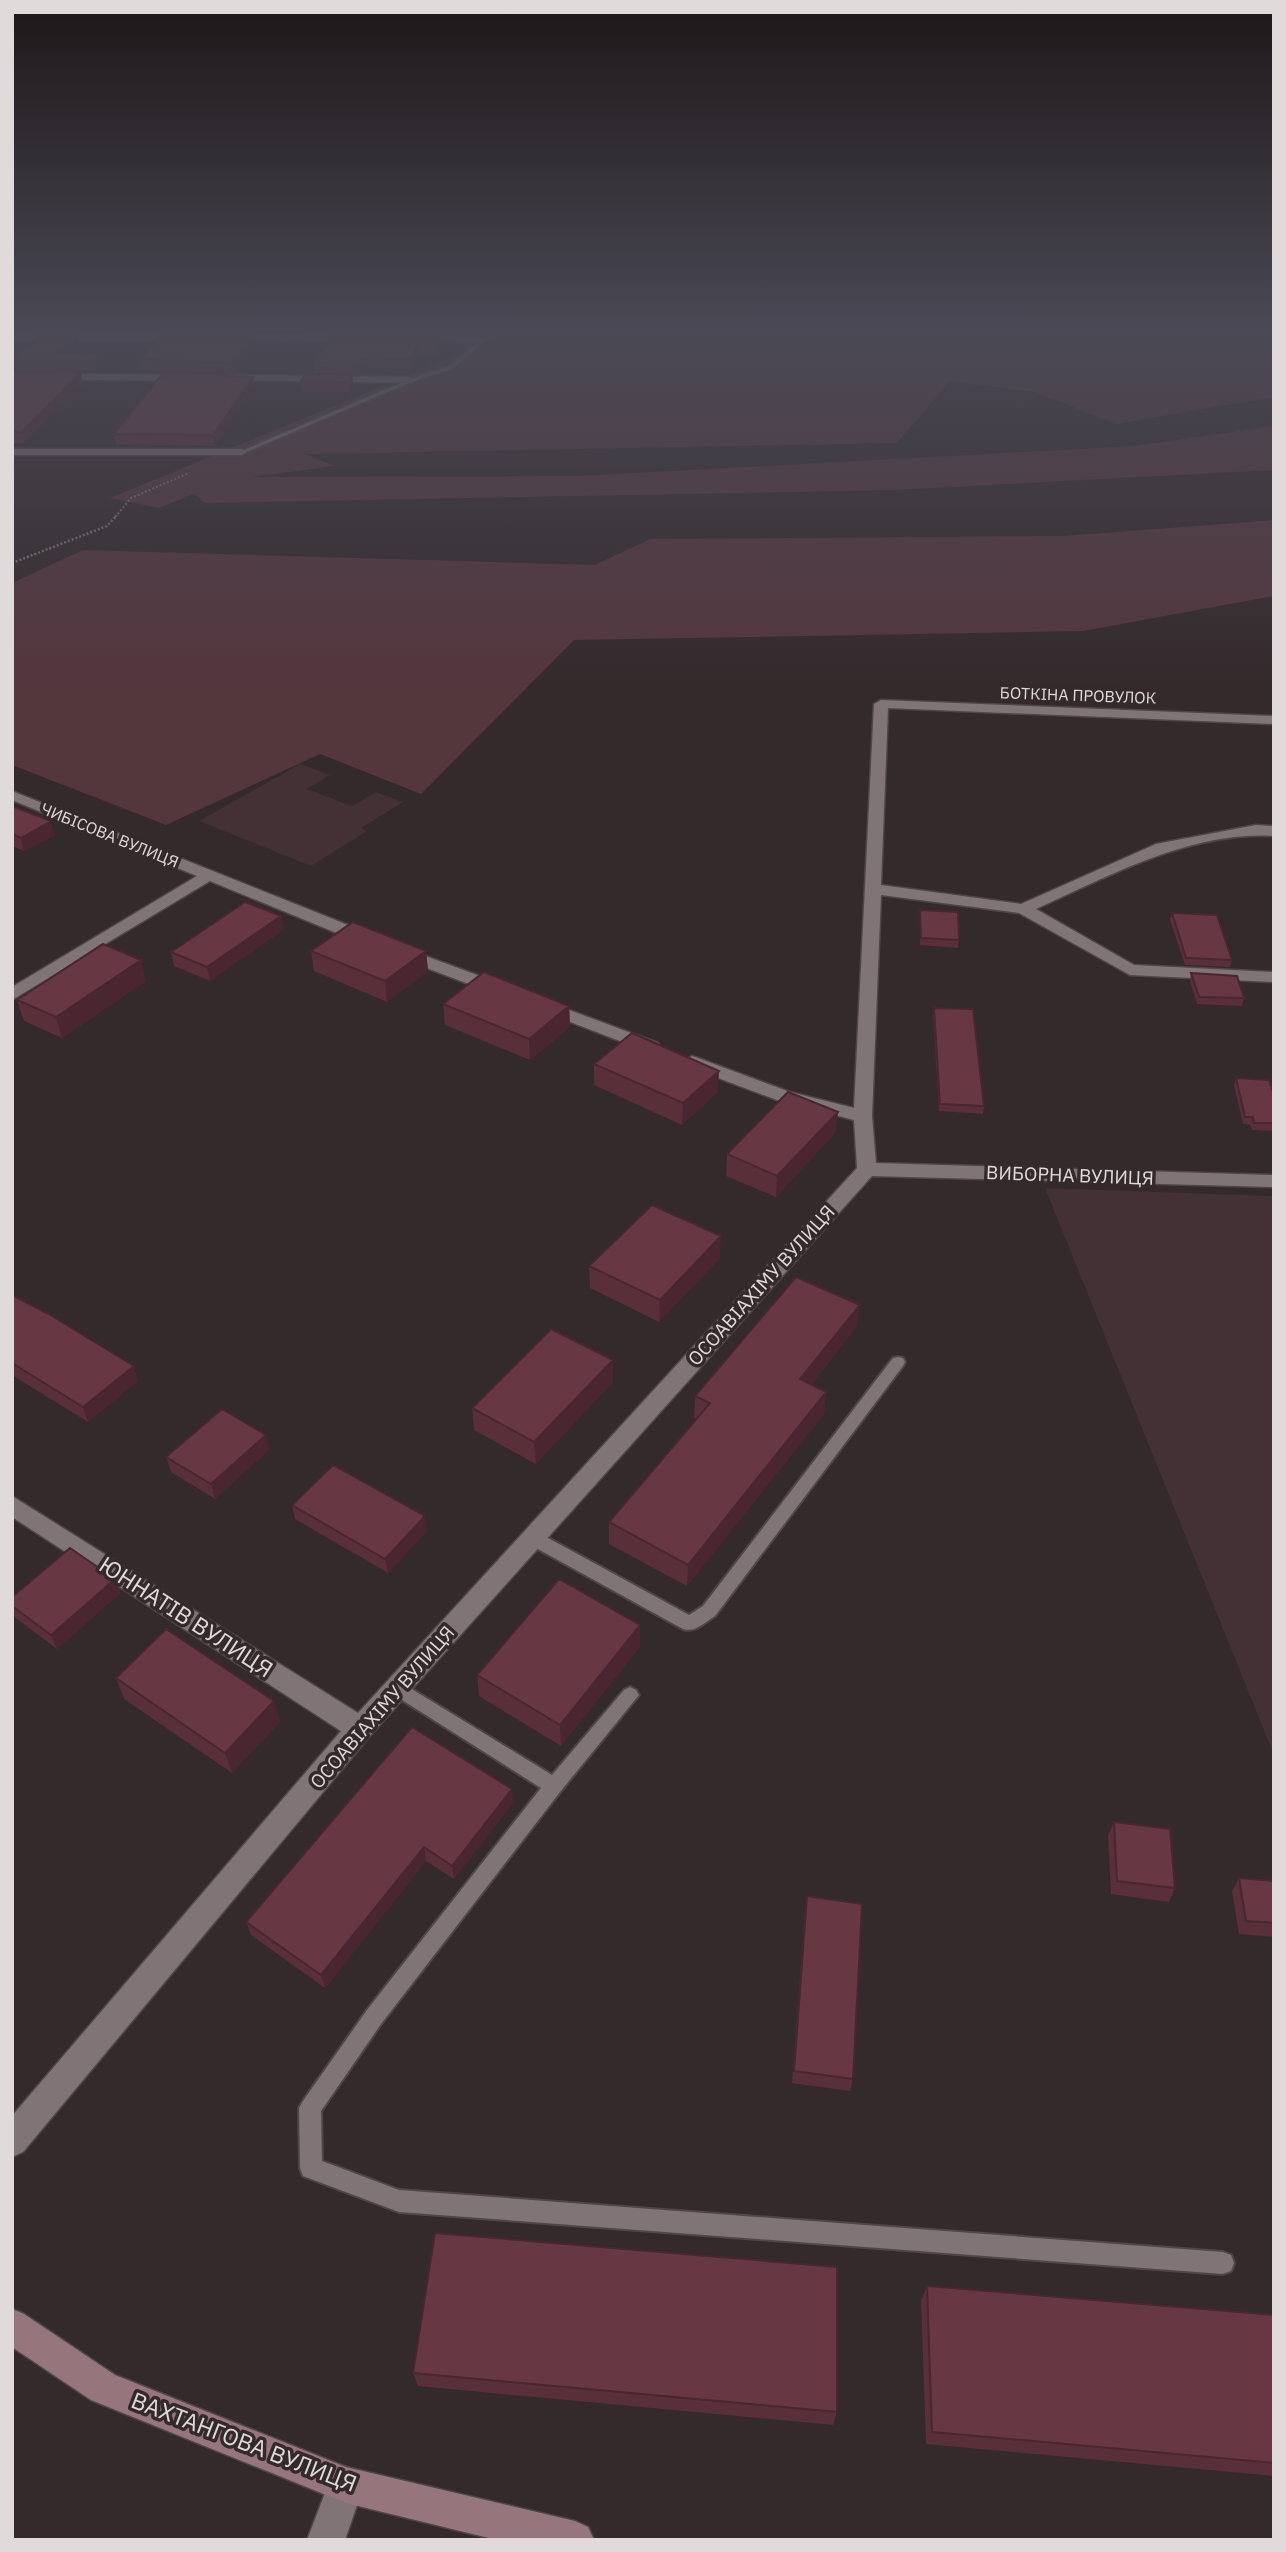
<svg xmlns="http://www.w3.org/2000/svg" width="1286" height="2552" font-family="'IBM Plex Sans',sans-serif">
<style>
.built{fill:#433135}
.green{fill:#54363d}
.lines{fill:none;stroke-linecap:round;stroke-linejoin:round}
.service-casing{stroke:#4e4648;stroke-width:4}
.minor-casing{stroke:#4e4648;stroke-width:3}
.secondary-casing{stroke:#4e4648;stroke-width:3}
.path-far1{stroke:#7e7476;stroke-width:2;stroke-dasharray:2 2;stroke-linecap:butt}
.path{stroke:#7e7476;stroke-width:2.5;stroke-dasharray:2 2;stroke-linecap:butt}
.service{fill:#817476;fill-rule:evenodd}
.minor{fill:#817476;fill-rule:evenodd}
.secondary{fill:#97757c;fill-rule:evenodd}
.wall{fill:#592f3a}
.shaded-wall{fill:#492630}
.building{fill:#683744;stroke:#492630;stroke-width:2}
.labels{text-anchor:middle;stroke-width:7;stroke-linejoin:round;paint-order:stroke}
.far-street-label{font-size:16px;fill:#e1dadb;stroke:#34292b}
.street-label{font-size:19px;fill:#e1dadb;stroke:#34292b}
.near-street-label{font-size:23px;fill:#e1dadb;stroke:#34292b}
</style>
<rect width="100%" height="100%" fill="#34292b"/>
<path class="built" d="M 300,764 L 330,775 L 307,789 L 352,806 L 376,792 L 403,802 L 361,828 L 367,831 L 311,866 L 199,821 Z
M 1045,1188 L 1274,1196 L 1274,1755 Z"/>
<path class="green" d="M 521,329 L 1274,329 L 1274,397 L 1116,424 L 1035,392 L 950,381 L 897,443 L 305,454 L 335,466 L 250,477 L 580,476 L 1134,446 L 1274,426 L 1274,470 L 893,490 L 205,503 L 194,494 L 159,508 L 110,498 Z
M 1274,520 L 1274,596 L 1083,631 L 574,640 L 421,794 L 320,754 L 166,825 L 12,765 L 12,583 L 83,550 L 595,565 L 650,539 L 1064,536 Z"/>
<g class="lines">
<defs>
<path id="service" d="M 508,329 L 517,329 L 485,341 L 454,368 L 414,381 L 244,453 L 239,452 L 410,379 L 450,366 L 481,339 Z
M 898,1357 L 903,1358 L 905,1362 L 903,1366 L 715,1616 C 705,1622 695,1633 683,1629 L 527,1543 L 525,1538 L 527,1533 L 533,1531 L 539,1533 L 689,1615 L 703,1606 L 893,1358 Z
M 397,1680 L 552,1775 L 624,1690 L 630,1687 L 636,1690 L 639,1695 L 560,1792 L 381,2024 L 321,2111 L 322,2161 L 399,2190 L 1223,2252 L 1231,2255 L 1234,2263 L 1231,2271 L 1223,2274 L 399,2212 L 303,2176 L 300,2168 L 299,2108 L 303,2101 L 367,2010 L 541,1788 L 391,1693 L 388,1688 L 391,1683 Z"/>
<path id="minor" d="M 12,334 L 189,334 L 193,337 L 189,340 L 12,340 Z
M 228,334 L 360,335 L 364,338 L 360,341 L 225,339 L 225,335 Z
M 413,336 L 483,337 L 487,340 L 483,343 L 410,341 L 409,339 Z
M 12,373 L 185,375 L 190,378 L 185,381 L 12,379 Z
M 224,375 L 412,377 L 417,380 L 412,383 L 221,380 L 219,378 Z
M 12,449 L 242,449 L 247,452 L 242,455 L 12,455 Z
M 881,700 L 1274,716 L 1274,724 L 888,708 L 881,885 L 1021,904 L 1156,844 L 1256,825 L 1274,826 L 1274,836 C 1191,831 1109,876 1036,909 L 1134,965 L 1274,972 L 1274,982 L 1130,975 L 1019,913 L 881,895 L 872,1116 L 876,1163 L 1274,1175 L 1274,1187 L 872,1176 L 369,1737 L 23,2152 L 12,2157 L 12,2116 L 341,1731 L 12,1517 L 12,1496 L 358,1713 L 857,1168 L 854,1120 L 777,1100 L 686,1066 L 683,1062 L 692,1056 L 698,1058 L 790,1092 L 854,1108 L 874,704 Z
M 12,791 L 373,935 L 375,939 L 373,943 L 361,943 L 210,881 L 12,1000 L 12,987 L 197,876 L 12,800 Z
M 401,947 L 507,986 L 510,990 L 501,995 L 495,994 L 395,956 L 393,952 L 395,948 Z
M 545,1001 L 658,1043 L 661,1047 L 652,1052 L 646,1051 L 539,1010 L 536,1006 Z
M 346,2467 L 359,2472 L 364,2485 L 345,2540 L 307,2540 L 333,2472 Z"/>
<path id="secondary" d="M 12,2309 L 24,2314 L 115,2375 L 346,2467 L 575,2521 L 588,2527 L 594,2540 L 497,2540 L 346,2503 L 91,2400 L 12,2347 Z"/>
</defs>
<use href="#service" class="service-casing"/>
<use href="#minor" class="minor-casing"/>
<use href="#secondary" class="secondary-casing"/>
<path class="path-far1" d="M 115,517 L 131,498 L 189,473"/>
<path class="path" d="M 12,563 L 107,526 L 117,515"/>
<use href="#service" class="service"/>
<use href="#minor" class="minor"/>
<use href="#secondary" class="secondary"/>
</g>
<path class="wall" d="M 12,329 L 93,329 L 91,332 L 12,330 Z
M 173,329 L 447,329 L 445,334 L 341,333 L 341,330 L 266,329 L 263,333 L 174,332 Z
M 77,333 L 79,343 L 69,354 L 101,364 L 94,371 L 17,370 L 14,360 Z
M 439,336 L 440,345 L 437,353 L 420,353 L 411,369 L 368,368 L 362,369 L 360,374 L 314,373 L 313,363 Z
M 255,344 L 235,373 L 142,369 L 140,359 Z
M 12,372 L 83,382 L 24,443 L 12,443 Z
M 226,374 L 226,376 L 253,377 L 254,387 L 215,446 L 116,444 L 114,434 Z
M 352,375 L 353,385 L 349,392 L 302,392 L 301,381 Z
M 12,806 L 55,835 L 24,851 L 12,846 Z
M 920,910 L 959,940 L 958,948 L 920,945 Z
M 1172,913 L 1232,960 L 1230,967 L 1185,965 L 1170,920 Z
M 281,916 L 283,930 L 210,981 L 174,966 L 171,952 Z
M 311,951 L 426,951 L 428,971 L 387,1002 L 314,971 Z
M 1191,973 L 1244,998 L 1242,1006 L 1197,1004 L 1190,981 Z
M 146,981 L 62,1038 L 24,1021 L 17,1000 Z
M 443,1004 L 569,1006 L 570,1027 L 530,1060 L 445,1025 Z
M 934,1008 L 984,1106 L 983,1114 L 939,1111 L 933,1015 Z
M 594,1064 L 718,1092 L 682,1125 L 594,1085 Z
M 1236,1078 L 1274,1096 L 1274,1131 L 1252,1130 L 1250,1125 L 1243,1124 L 1234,1085 Z
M 838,1112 L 835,1133 L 776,1197 L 726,1176 L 727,1154 Z
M 720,1258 L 659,1322 L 590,1288 L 589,1266 Z
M 12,1295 L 138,1381 L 88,1422 L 12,1375 Z
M 857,1326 L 811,1385 L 826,1392 L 824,1414 L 687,1586 L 609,1544 L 609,1522 L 697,1419 L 694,1418 L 695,1396 Z
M 613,1360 L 613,1382 L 536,1464 L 474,1430 L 472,1408 Z
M 266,1435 L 269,1450 L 215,1499 L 171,1472 L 166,1457 Z
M 292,1505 L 427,1531 L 388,1573 L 295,1519 Z
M 115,1579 L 120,1593 L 57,1649 L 13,1616 L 12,1614 L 12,1597 Z
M 640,1647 L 561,1746 L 479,1696 L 477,1675 Z
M 116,1678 L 274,1701 L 280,1722 L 232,1773 L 124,1699 Z
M 513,1803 L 454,1879 L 426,1861 L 325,1988 L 251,1935 L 246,1922 Z
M 1114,1822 L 1175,1888 L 1169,1902 L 1111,1894 L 1108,1835 Z
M 1239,1878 L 1274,1881 L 1274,1937 L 1239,1934 L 1232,1891 Z
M 807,1896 L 853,2079 L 850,2091 L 792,2083 L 805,1909 Z
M 927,2286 L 1274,2315 L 1274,2476 L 926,2444 L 921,2301 Z
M 413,2373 L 837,2412 L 833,2425 L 418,2386 Z"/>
<path class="shaded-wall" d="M 77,333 L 79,343 L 61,361 L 57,353 Z
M 254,334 L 255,344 L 235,373 L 234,363 Z
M 439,336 L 440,345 L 437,353 L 436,343 Z
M 419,343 L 420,353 L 411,369 L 410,359 Z
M 99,354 L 101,364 L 94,371 L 92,361 Z
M 367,358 L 368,368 L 362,369 L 360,374 L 359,364 L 361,359 Z
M 81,372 L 83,382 L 24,443 L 22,432 Z
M 352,375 L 353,385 L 349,392 L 348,382 Z
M 253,377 L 254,387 L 215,446 L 213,435 Z
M 51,821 L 55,835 L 24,851 L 21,838 Z
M 281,916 L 283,930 L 210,981 L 207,967 Z
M 426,951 L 428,971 L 387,1002 L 385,981 Z
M 141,960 L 146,981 L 62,1038 L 56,1017 Z
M 569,1006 L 570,1027 L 530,1060 L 529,1039 Z
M 719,1071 L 718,1092 L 682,1125 L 683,1103 Z
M 838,1112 L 835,1133 L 776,1197 L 777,1176 Z
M 721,1236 L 720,1258 L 659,1322 L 660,1300 Z
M 860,1305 L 857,1326 L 798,1401 L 800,1379 Z
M 613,1360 L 613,1382 L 536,1464 L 534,1442 Z
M 134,1366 L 138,1381 L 88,1422 L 83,1407 Z
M 826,1392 L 824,1414 L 687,1586 L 688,1565 Z
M 266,1435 L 269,1450 L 215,1499 L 211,1484 Z
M 425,1516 L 427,1531 L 388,1573 L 385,1559 Z
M 115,1579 L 120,1593 L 57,1649 L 51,1635 Z
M 640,1625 L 640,1647 L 561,1746 L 560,1725 Z
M 274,1701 L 280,1722 L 232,1773 L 225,1753 Z
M 512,1789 L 513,1803 L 454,1879 L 452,1866 Z
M 424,1847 L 426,1861 L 325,1988 L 321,1975 Z"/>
<path class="building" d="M 40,333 L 77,333 L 57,353 L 99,354 L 92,361 L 14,360 Z
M 162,334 L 254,334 L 234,363 L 140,359 Z
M 333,335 L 439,336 L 436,343 L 419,343 L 410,359 L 367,358 L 361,359 L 359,364 L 313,363 Z
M 12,372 L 81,372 L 22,432 L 12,432 Z
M 163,373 L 226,374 L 224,376 L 253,377 L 213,435 L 114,434 Z
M 306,374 L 352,375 L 348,382 L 301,381 Z
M 12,806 L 51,821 L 21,838 L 12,834 Z
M 245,902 L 281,916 L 207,967 L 171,952 Z
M 920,910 L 958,912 L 959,940 L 921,938 Z
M 1172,913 L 1217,915 L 1232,960 L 1186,958 Z
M 353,922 L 426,951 L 385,981 L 311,951 Z
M 103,944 L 141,960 L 56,1017 L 17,1000 Z
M 484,972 L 569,1006 L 529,1039 L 443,1004 Z
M 1191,973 L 1237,976 L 1244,998 L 1199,997 Z
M 934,1008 L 973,1009 L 984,1106 L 940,1104 Z
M 632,1033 L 719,1071 L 683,1103 L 594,1064 Z
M 1236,1078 L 1269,1080 L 1274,1096 L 1274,1123 L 1254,1123 L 1253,1117 L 1245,1117 Z
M 788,1092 L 838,1112 L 777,1176 L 727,1154 Z
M 652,1205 L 721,1236 L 660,1300 L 589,1266 Z
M 796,1277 L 860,1305 L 800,1379 L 826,1392 L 688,1565 L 609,1522 L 710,1403 L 695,1396 Z
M 12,1295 L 47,1313 L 134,1366 L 83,1407 L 12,1363 Z
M 551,1329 L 613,1360 L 534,1442 L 472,1408 Z
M 222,1409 L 266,1435 L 211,1484 L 166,1457 Z
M 333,1465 L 425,1516 L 385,1559 L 292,1505 Z
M 70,1548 L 115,1579 L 51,1635 L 12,1606 L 12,1597 Z
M 559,1579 L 640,1625 L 560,1725 L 477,1675 Z
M 166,1629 L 274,1701 L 225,1753 L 116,1678 Z
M 412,1727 L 512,1789 L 452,1866 L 424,1847 L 321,1975 L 246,1922 Z
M 1114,1822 L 1170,1829 L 1175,1888 L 1117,1881 Z
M 1239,1878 L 1274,1881 L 1274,1923 L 1246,1921 Z
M 807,1896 L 862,1904 L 853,2079 L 794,2071 Z
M 435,2233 L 837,2267 L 837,2412 L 413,2373 Z
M 927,2286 L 1274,2315 L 1274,2463 L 932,2432 Z"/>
<linearGradient id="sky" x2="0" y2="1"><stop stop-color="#1d1718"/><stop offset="0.48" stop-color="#4a4955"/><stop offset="1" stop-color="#4a4955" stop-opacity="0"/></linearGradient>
<rect width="1286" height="686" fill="url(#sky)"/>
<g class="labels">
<g class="far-street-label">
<text transform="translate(1078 695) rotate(2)" y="6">БОТКІНА ПРОВУЛОК</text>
<text transform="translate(110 835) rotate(22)" y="6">ЧИБІСОВА ВУЛИЦЯ</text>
</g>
<g class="street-label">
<text transform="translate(1070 1175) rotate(2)" y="7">ВИБОРНА ВУЛИЦЯ</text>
<text transform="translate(761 1285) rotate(-48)" y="7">ОСОАВІАХІМУ ВУЛИЦЯ</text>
<text transform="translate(382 1707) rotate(-49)" y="7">ОСОАВІАХІМУ ВУЛИЦЯ</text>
</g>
<g class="near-street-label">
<text transform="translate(186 1617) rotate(33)" y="8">ЮННАТІВ ВУЛИЦЯ</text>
<text transform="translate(244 2442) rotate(21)" y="8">ВАХТАНГОВА ВУЛИЦЯ</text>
</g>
</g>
<rect width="1286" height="2552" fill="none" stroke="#e1dadb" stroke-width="28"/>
</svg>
